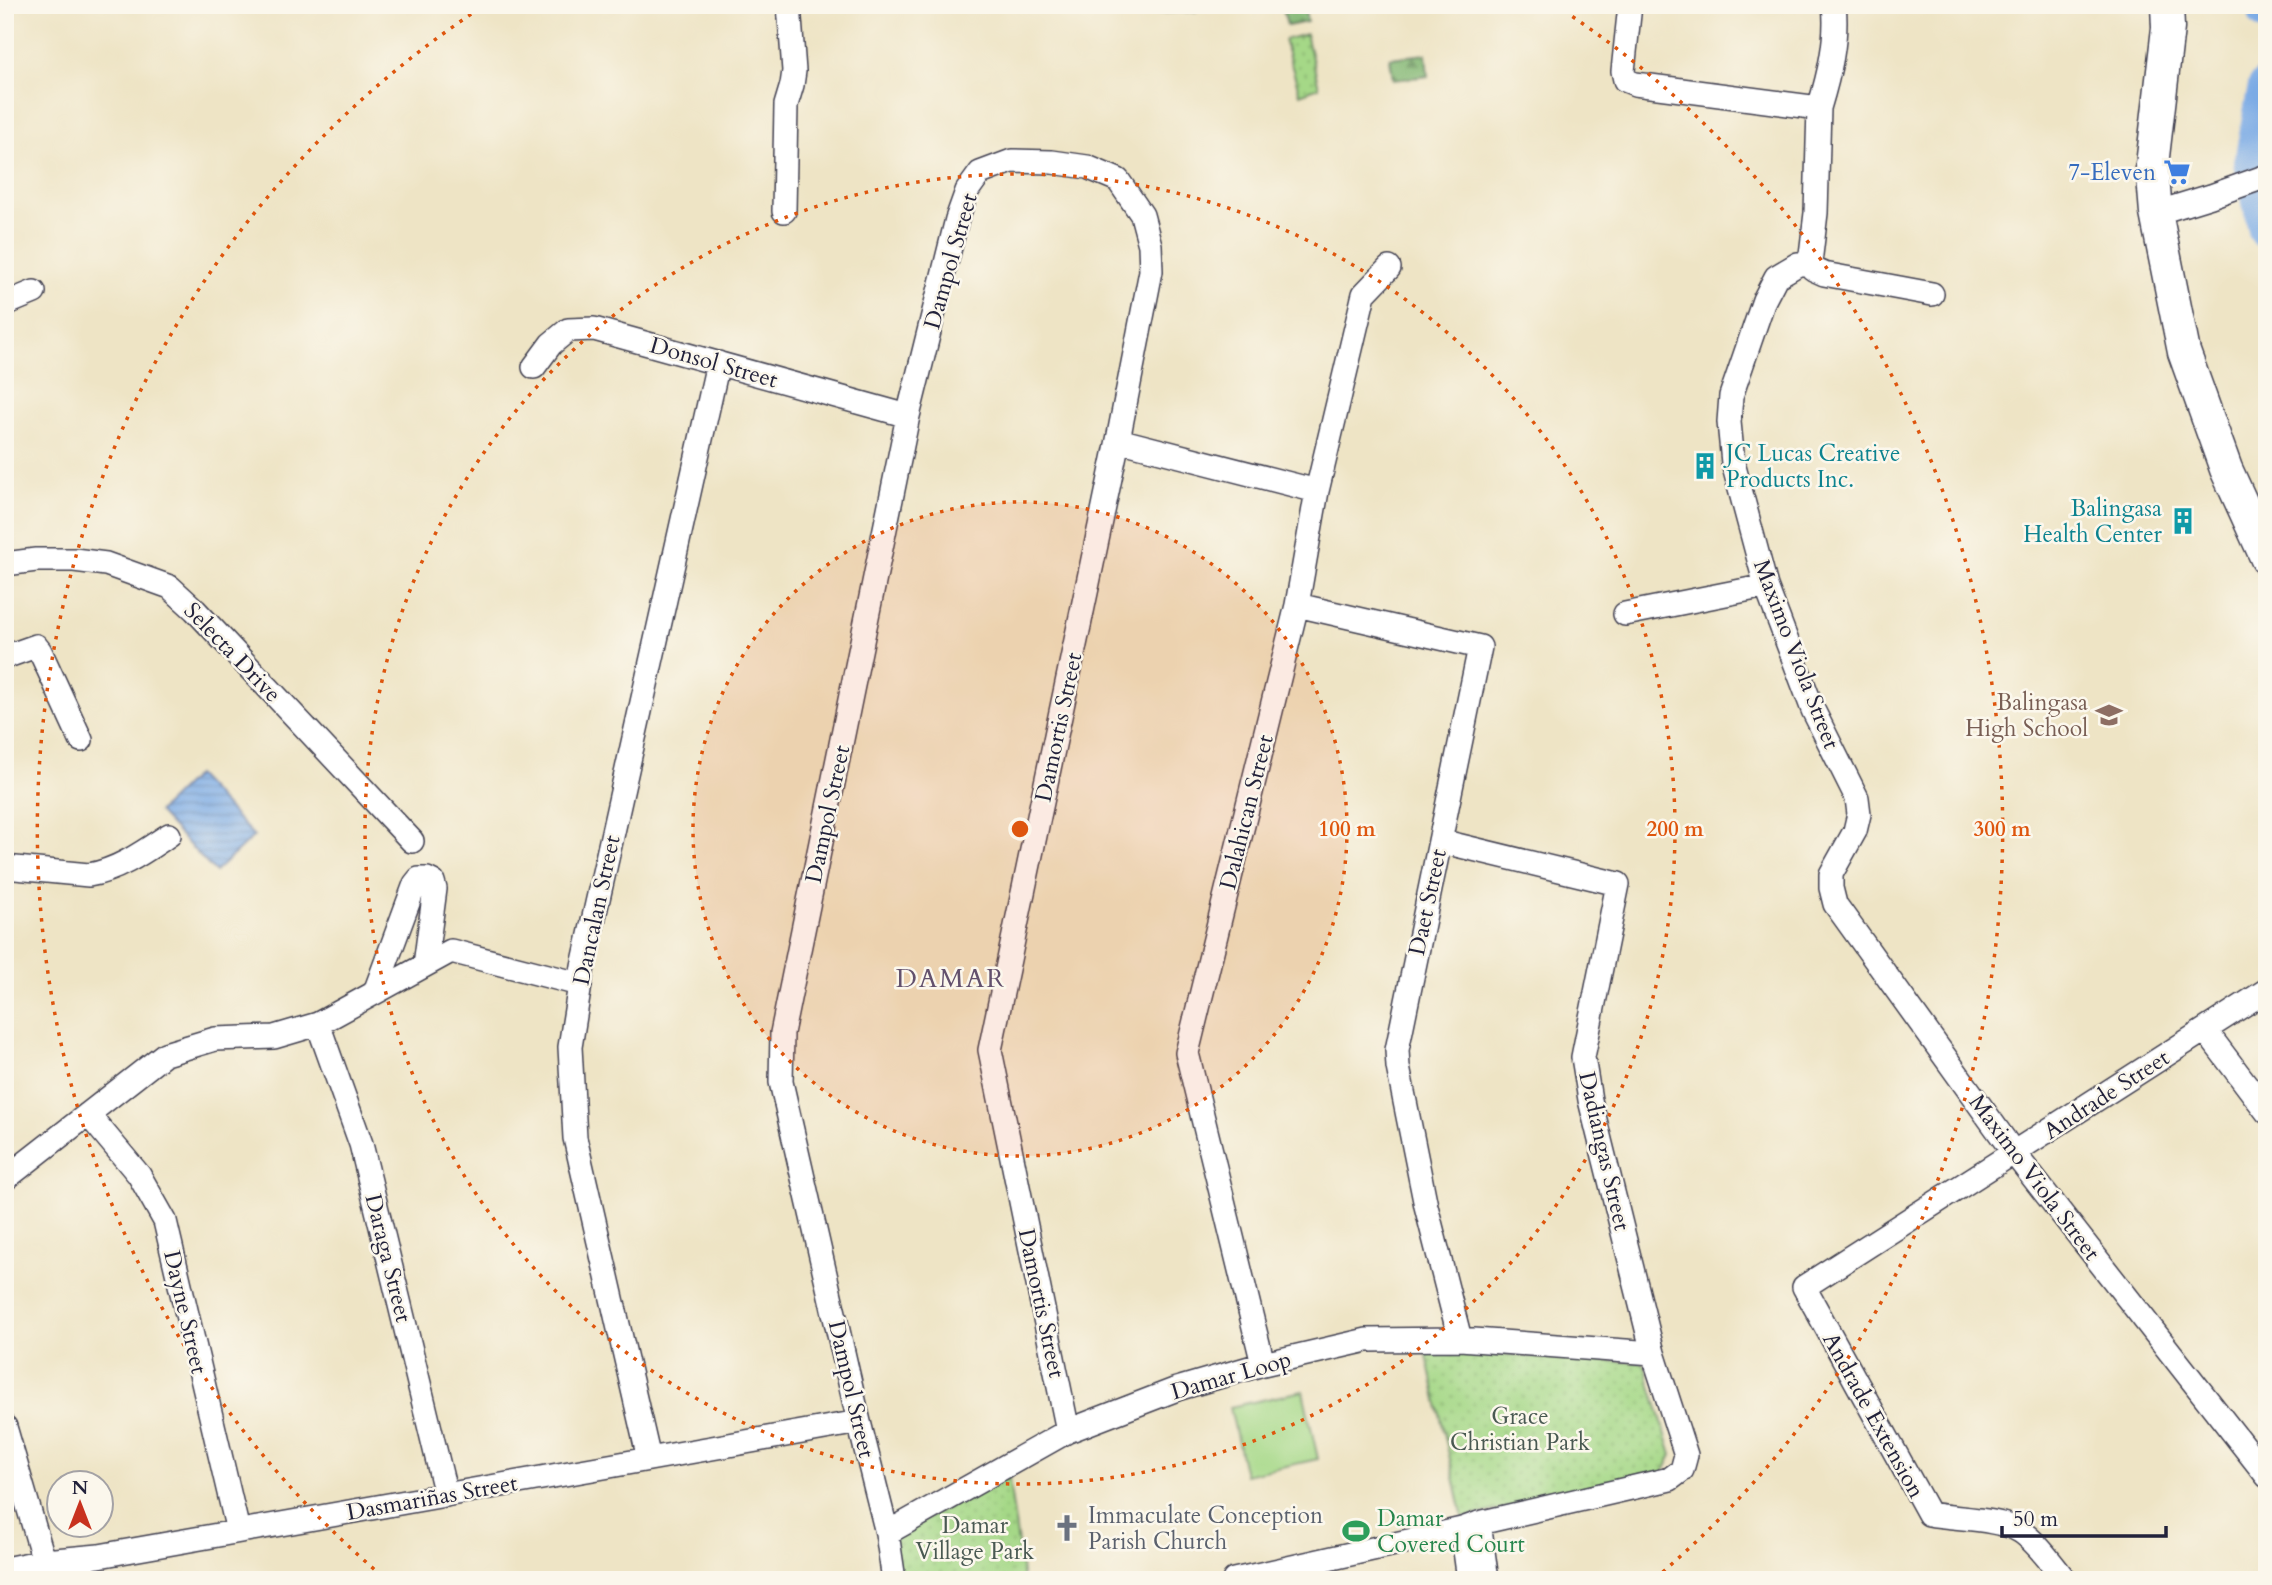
<svg xmlns="http://www.w3.org/2000/svg" width="2272" height="1585" font-family="Cardo,serif">
<style>
.forest{fill:url(#forest-firs);stroke:#536d58;stroke-width:2}
.park{fill:url(#park-dots);stroke:#647d61;stroke-width:2}
.garden{fill:#a5d887;stroke:#647d61;stroke-width:2}
.water{fill:url(#water-rules);stroke:#4e6690;stroke-width:2}
.lines{fill:none;stroke-linecap:round;stroke-linejoin:round}
.river{stroke:#7aaae5;stroke-width:38}
.street-casing{stroke:#413f50;stroke-width:26}
.secondary-casing{stroke:#413f50;stroke-width:35}
.street{stroke:#fff;stroke-width:23}
.secondary{stroke:#fff;stroke-width:32}
.ring{fill:none;stroke:#de560e;stroke-width:3.5;stroke-dasharray:3.5 7}
.labels{text-anchor:middle;stroke-width:5;stroke-linejoin:round;paint-order:stroke}
.shop-label{font-size:23px;fill:#366cbe;stroke:#fbf7ec;text-anchor:end}
.street-label{font-size:23px;fill:#22223b;stroke:#fbf7ec}
.culture-label{font-size:23px;fill:#0d838f;stroke:#fbf7ec;text-anchor:start}
.education-label{font-size:23px;fill:#785e54;stroke:#fbf7ec;text-anchor:end}
.park-label{font-size:23px;fill:#495952;stroke:#fbf7ec}
.worship-label{font-size:23px;fill:#5b616d;stroke:#fbf7ec;text-anchor:start}
.leisure-label{font-size:23px;fill:#27864d;stroke:#fbf7ec;text-anchor:start}
.quarter-label{font-size:26px;letter-spacing:2px;fill:#63516d;stroke:#fbf7ec}
.centre{fill:#de560e;stroke:#fbf7ec;stroke-width:3.5}
.ring-label{font-size:21px;text-anchor:middle;font-weight:bold;fill:#de560e;stroke:#fbf7ec;stroke-width:5;stroke-linejoin:round;paint-order:stroke}
</style>
<defs>
<pattern id="forest-firs" width="22" height="20" patternUnits="userSpaceOnUse" patternTransform="scale(1.75)"><rect width="22" height="20" fill="#84b874"/><path d="M5 1l3.5 6h-7zM16 11l3.5 6h-7z" fill="#6c9560"/></pattern>
<pattern id="park-dots" width="8" height="8" patternUnits="userSpaceOnUse" patternTransform="scale(1.75)"><rect width="8" height="8" fill="#a5d887"/><path d="M2 2h.1M6 6h.1" fill="none" stroke="#8eb975" stroke-width="1.8" stroke-linecap="round"/></pattern>
<pattern id="water-rules" width="6" height="5" patternUnits="userSpaceOnUse" patternTransform="scale(1.75)"><rect width="6" height="5" fill="#7aaae5"/><path d="M0 2.5h6" fill="none" stroke="#648abb"/></pattern>
</defs>
<rect width="100%" height="100%" fill="#fbf7ec"/>
<filter id="ink" filterUnits="userSpaceOnUse"><feTurbulence type="fractalNoise" baseFrequency=".0143" numOctaves="2"/><feDisplacementMap in="SourceGraphic" scale="14" xChannelSelector="R" yChannelSelector="G"/><feConvolveMatrix kernelMatrix="1 2 1 2 8 2 1 2 1" color-interpolation-filters="sRGB"/></filter>
<filter id="wash" filterUnits="userSpaceOnUse"><feTurbulence type="fractalNoise" baseFrequency=".00686" numOctaves="4" result="noise"/><feDisplacementMap in="SourceGraphic" scale="28" xChannelSelector="R" yChannelSelector="G"/><feGaussianBlur stdDeviation="1.57" result="paint"/><feColorMatrix in="noise" values="0 0 0 0 0 0 0 0 0 0 0 0 0 0 0 0 0 1.4 0 .05"/><feComposite in="paint" operator="in"/></filter>
<g filter="url(#wash)">
<rect width="100%" height="100%" fill="#eee4c5"/>
<path class="forest" d="M 1156,5 L 1196,5 L 1196,11 L 1156,13 Z
M 1282,5 L 1304,5 L 1307,22 L 1287,26 Z
M 1426,54 L 1428,76 L 1393,80 L 1390,58 Z"/>
<path class="park" d="M 1306,34 L 1319,87 L 1300,94 L 1284,40 Z
M 1426,1351 L 1644,1363 L 1672,1455 L 1664,1471 L 1463,1518 Z
M 1008,1473 L 1023,1580 L 893,1580 L 891,1539 Z"/>
<path class="garden" d="M 1303,1391 L 1318,1459 L 1245,1475 L 1230,1407 Z"/>
<path class="water" d="M 196,775 L 254,836 L 215,872 L 158,812 Z"/>
<g class="lines">
<path class="river" d="M 2265,5 L 2267,12
M 2267,86 L 2253,163 L 2267,230"/>
</g>
</g>
<g filter="url(#ink)">
<g class="lines">
<defs>
<path id="street" d="M 1630,5 L 1623,71 L 1625,80 L 1635,84 L 1819,108 L 1816,213 L 1810,263 L 1798,264 L 1776,277 L 1764,300 L 1731,396 L 1729,422 L 1733,463 L 1766,586 L 1813,710 L 1857,798 L 1859,814 L 1855,831 L 1831,874 L 1831,888 L 1835,904 L 2014,1153 L 2267,1476
M 1819,108 C 1829,75 1838,39 1834,5
M 784,211 L 786,105 L 792,85 L 794,71 L 789,5
M 2156,213 L 2211,196 L 2267,176
M 1810,263 L 1813,269 L 1824,274 L 1932,294
M 5,304 L 34,292
M 534,367 L 551,344 L 568,330 L 594,329 L 908,416
M 1118,440 L 1317,491
M 5,564 L 36,560 L 74,560 L 106,564 L 170,587 L 195,610 L 412,841
M 1297,605 L 1480,647 L 1397,1050 L 1398,1067 L 1426,1206 L 1460,1339
M 1625,614 L 1766,586
M 5,657 L 36,646 L 40,651 L 81,740
M 5,867 L 89,875 C 119,870 145,851 169,835
M 375,992 L 415,884 L 419,879 L 427,879 L 433,882 L 435,889 L 425,965
M 318,1024 L 361,1144 L 446,1495
M 2205,1030 L 2267,1112
M 88,1114 L 139,1175 L 165,1221 L 238,1531
M 5,1179 L 165,1054 L 215,1039 L 274,1037 L 318,1024 L 451,951 L 579,984
M 1263,1364 L 1187,1053 L 1297,605 L 1317,491 L 1364,294 L 1389,268
M 5,1427 L 44,1561
M 649,1459 L 575,1138 L 570,1047 L 583,966 L 718,363
M 1479,1523 L 1487,1580
M 1462,1529 L 1469,1580
M 887,1533 L 1068,1431 L 1177,1389 L 1263,1364 L 1367,1340 L 1460,1339 L 1653,1353
M 5,1569 L 44,1561 L 99,1556 L 859,1422
M 894,1580 L 887,1533 L 859,1422 L 781,1082 L 782,1033 L 908,416 L 957,219 L 967,191 L 980,173 L 1012,161 L 1052,162 L 1087,167 L 1118,180 L 1142,215 L 1150,245 L 1151,271 L 1118,440 L 990,1050 L 1068,1431
M 1234,1580 L 1462,1529 L 1479,1523 L 1670,1479 L 1682,1470 L 1686,1455 L 1653,1353 L 1590,1100 L 1583,1057 L 1618,884 L 1440,841
M 2065,1580 C 2053,1565 2036,1541 2020,1531 C 1998,1518 1955,1519 1929,1514 L 1804,1287 L 2267,990"/>
<path id="secondary" d="M 2167,5 L 2168,28 L 2152,165 L 2156,213 L 2184,352 L 2226,469 L 2267,559"/>
</defs>
<use href="#street" class="street-casing"/>
<use href="#secondary" class="secondary-casing"/>
<use href="#street" class="street"/>
<use href="#secondary" class="secondary"/>
</g>
</g>
<circle cx="1020" cy="829" r="327" fill="#de560e" fill-opacity=".12"/>
<g class="ring">
<circle cx="1020" cy="829" r="327"/>
<circle cx="1020" cy="829" r="655"/>
<path d="M382 1576A982 982 0 0 1 485 5M1555 5A982 982 0 0 1 1658 1576"/>
</g>
<defs>
<symbol id="supermarket-bare" viewBox="-9 -9 18 18"><path d="M-6-5.5h2.5l.6 2H6L4.5 2H-2.5L-4.4-4H-6ZM-1.5 3.2a1.3 1.3 0 1 0 .1 0ZM3 3.2a1.3 1.3 0 1 0 .1 0Z" fill="#3f7fe0" stroke="#fbf7ec" stroke-width="2.5" paint-order="stroke"/></symbol>
<symbol id="building-bare" viewBox="-9 -9 18 18"><path d="M-4-6H4V6H1V3H-1V6H-4ZM-2.5-4.3h1.7v1.8h-1.7ZM.8-4.3h1.7v1.8H.8ZM-2.5-1h1.7V.8h-1.7ZM.8-1h1.7V.8H.8Z" fill="#0f9aa8" stroke="#fbf7ec" stroke-width="2.5" paint-order="stroke"/></symbol>
<symbol id="school-bare" viewBox="-9 -9 18 18"><path d="M0-5L7-2L0 1L-7-2ZM-4 1L0 2.5L4 1V4Q0 6-4 4Z" fill="#8d6e63" stroke="#fbf7ec" stroke-width="2.5" paint-order="stroke"/></symbol>
<symbol id="church-bare" viewBox="-9 -9 18 18"><path d="M-1.2-6h2.4v3.5h3.3v2.4h-3.3V6h-2.4V-.1h-3.3v-2.4h3.3Z" fill="#6b7280" stroke="#fbf7ec" stroke-width="2.5" paint-order="stroke"/></symbol>
<symbol id="stadium-bare" viewBox="-9 -9 18 18"><path d="M0-5a6.5 5 0 1 0 0 10a6.5 5 0 1 0 0-10ZM-3.5-1.8h7v3.6h-7Z" fill="#2e9e5b" stroke="#fbf7ec" stroke-width="2.5" paint-order="stroke"/></symbol>
</defs>
<g fill-rule="evenodd">
<use href="#supermarket-bare" x="2158" y="153" width="38" height="38"/>
<use href="#building-bare" x="1686" y="447" width="38" height="38"/>
<use href="#building-bare" x="2164" y="502" width="38" height="38"/>
<use href="#school-bare" x="2090" y="696" width="38" height="38"/>
<use href="#church-bare" x="1048" y="1509" width="38" height="38"/>
<use href="#stadium-bare" x="1337" y="1512" width="38" height="38"/>
</g>
<g class="labels">
<g class="shop-label">
<text x="2156" y="180">7-Eleven</text>
</g>
<g class="street-label">
<text transform="translate(950 261) rotate(-74)" y="8">Dampol Street</text>
<text transform="translate(714 362) rotate(16)" y="8">Donsol Street</text>
<text transform="translate(233 652) rotate(46)" y="8">Selecta Drive</text>
<text transform="translate(1797 654) rotate(69)" y="8">Maximo Viola Street</text>
<text transform="translate(1058 727) rotate(-78)" y="8">Damortis Street</text>
<text transform="translate(1246 812) rotate(-76)" y="8">Dalahican Street</text>
<text transform="translate(827 814) rotate(-78)" y="8">Dampol Street</text>
<text transform="translate(1427 902) rotate(-78)" y="8">Daet Street</text>
<text transform="translate(596 910) rotate(-78)" y="8">Dancalan Street</text>
<text transform="translate(2106 1094) rotate(-33)" y="8">Andrade Street</text>
<text transform="translate(1605 1151) rotate(77)" y="8">Dadiangas Street</text>
<text transform="translate(2035 1177) rotate(53)" y="8">Maximo Viola Street</text>
<text transform="translate(389 1258) rotate(76)" y="8">Daraga Street</text>
<text transform="translate(1042 1303) rotate(78)" y="8">Damortis Street</text>
<text transform="translate(186 1312) rotate(77)" y="8">Dayne Street</text>
<text transform="translate(1231 1375) rotate(-16)" y="8">Damar Loop</text>
<text transform="translate(852 1389) rotate(77)" y="8">Dampol Street</text>
<text transform="translate(1874 1415) rotate(61)" y="8">Andrade Extension</text>
<text transform="translate(432 1497) rotate(-10)" y="8">Dasmariñas Street</text>
</g>
<g class="culture-label">
<text x="1726" y="461">JC Lucas Creative<tspan x="1726" dy="26">Products Inc.</tspan></text>
<text x="2162" y="516" text-anchor="end">Balingasa<tspan x="2162" dy="26">Health Center</tspan></text>
</g>
<g class="education-label">
<text x="2088" y="710">Balingasa<tspan x="2088" dy="26">High School</tspan></text>
</g>
<g class="park-label">
<text x="1520" y="1424">Grace<tspan x="1520" dy="26">Christian Park</tspan></text>
<text x="975" y="1533">Damar<tspan x="975" dy="26">Village Park</tspan></text>
</g>
<g class="worship-label">
<text x="1088" y="1523">Immaculate Conception<tspan x="1088" dy="26">Parish Church</tspan></text>
</g>
<g class="leisure-label">
<text x="1377" y="1526">Damar<tspan x="1377" dy="26">Covered Court</tspan></text>
</g>
<g class="quarter-label">
<text x="951" y="987">DAMAR</text>
</g>
</g>
<circle cx="1020" cy="829" r="10" class="centre"/>
<g class="ring-label">
<text x="1347" y="836">100 m</text>
<text x="1675" y="836">200 m</text>
<text x="2002" y="836">300 m</text>
</g>
<rect width="2272" height="1585" fill="none" stroke="#fbf7ec" stroke-width="28"/>
<g transform="translate(80 1504)"><circle r="33" fill="#fbf7ec" stroke="#a4a2a5" stroke-width="2"/>
<path d="M0-5L12 26L0 18L-12 26Z" fill="#c8321e"/>
<text y="-10" font-size="19" font-weight="bold" text-anchor="middle" fill="#22223b">N</text>
</g>
<path d="M2002 1526v10h164v-10" fill="none" stroke="#22223b" stroke-width="3.5"/>
<text x="2013" y="1526" font-size="21" fill="#22223b" stroke="#fbf7ec" stroke-width="5" paint-order="stroke">50 m</text>
</svg>
